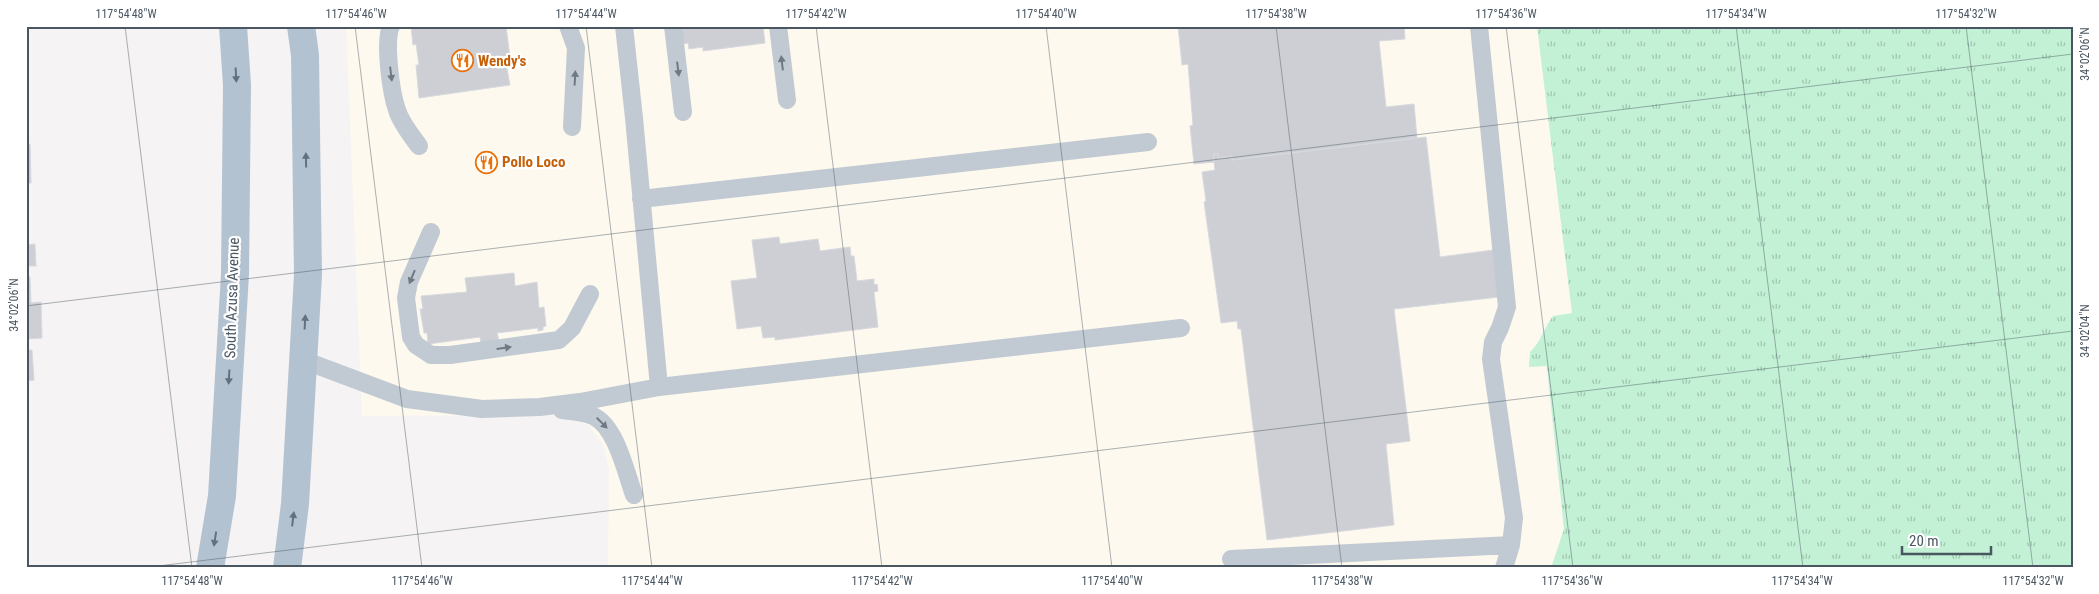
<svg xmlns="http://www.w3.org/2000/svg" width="2099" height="594" font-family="'Roboto Condensed',sans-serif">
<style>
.commercial{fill:#fdf9ef}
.grass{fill:url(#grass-tufts)}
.building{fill:#cdcfd5;stroke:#d7d9de}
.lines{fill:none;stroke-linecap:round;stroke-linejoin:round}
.service{stroke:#c1cad2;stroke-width:18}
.primary{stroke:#b3c2d1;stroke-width:28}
.oneway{fill:#6e7983}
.oneway2{fill:#64717d}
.ticks{fill:none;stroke:#4a5661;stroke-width:1;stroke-opacity:0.45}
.labels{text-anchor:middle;stroke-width:4.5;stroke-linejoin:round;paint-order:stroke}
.food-label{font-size:15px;font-weight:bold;fill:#c56008;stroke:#fff;text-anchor:start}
.street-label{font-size:15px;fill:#4a5661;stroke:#fff}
.neatline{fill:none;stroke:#4a5661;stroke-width:2}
.ticks-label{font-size:12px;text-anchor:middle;fill:#4a5661}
</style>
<defs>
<pattern id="grass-tufts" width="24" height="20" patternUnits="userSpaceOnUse" patternTransform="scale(1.25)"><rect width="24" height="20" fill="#c3f1d5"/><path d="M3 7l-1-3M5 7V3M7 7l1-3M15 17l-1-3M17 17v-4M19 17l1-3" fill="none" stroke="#a0c6b0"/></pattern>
</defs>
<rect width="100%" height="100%" fill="#f5f3f3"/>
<path class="commercial" d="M 346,26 L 1537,26 L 1572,314 L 1543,330 L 1539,344 L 1530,352 L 1529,366 L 1546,366 L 1564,529 L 1551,568 L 608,568 L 609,470 L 603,444 L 588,425 L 558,415 L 362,416 Z"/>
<path class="grass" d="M 1537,26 L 2073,26 L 2073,568 L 1551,568 L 1564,529 L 1547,366 L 1529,367 L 1530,352 C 1541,342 1544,328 1553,316 L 1572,313 Z"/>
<path class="building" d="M 411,26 L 506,26 L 510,57 L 505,58 L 510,85 L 419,98 L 416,65 L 419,65 L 416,44 L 413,45 Z
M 680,26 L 763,26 L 765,43 L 703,51 L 703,47 L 689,49 L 688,43 L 682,44 Z
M 1178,26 L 1404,26 L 1405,39 L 1379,41 L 1386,107 L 1414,104 L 1417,138 L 1232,160 L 1232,156 L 1218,158 L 1218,154 L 1213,154 L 1214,162 L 1194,164 L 1190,126 L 1193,125 L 1188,64 L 1182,65 Z
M 1426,137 L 1440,257 L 1493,250 L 1499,297 L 1394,309 L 1410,441 L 1386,444 L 1394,525 L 1267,540 L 1241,329 L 1238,329 L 1237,321 L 1221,323 L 1204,202 L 1206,201 L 1202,172 L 1215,170 L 1213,154 L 1218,154 L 1218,158 L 1232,156 L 1232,160 Z
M 26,144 L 30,144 L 31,183 L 26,183 Z
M 779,237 L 780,244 L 818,239 L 820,251 L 850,247 L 851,256 L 854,256 L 857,281 L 874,279 L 874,285 L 877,284 L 878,291 L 874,292 L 878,327 L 775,340 L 775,337 L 763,338 L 761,326 L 737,329 L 731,281 L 757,278 L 752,240 Z
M 35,244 L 36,266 L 26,266 L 26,245 Z
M 514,273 L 515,286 L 537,282 L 539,308 L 544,307 L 546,326 L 543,327 L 543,330 L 538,331 L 538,328 L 497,333 L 499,341 L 481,344 L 480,337 L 428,344 L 427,333 L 424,333 L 420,309 L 423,309 L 421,296 L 467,292 L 465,278 Z
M 26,277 L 30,277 L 31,303 L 41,302 L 42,338 L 26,339 Z
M 26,350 L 32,350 L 34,380 L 26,381 Z"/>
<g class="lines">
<path class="service" d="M 391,26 C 384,42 391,93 397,110 C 401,123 411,135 419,146
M 568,26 L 576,48 L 572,127
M 624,26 L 634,118 L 659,387
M 673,26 L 683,112
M 778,26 L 787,100
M 1479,26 L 1507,307 L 1500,328 L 1493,342 L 1491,359 L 1514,518 L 1511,545 L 1504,568
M 641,199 L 1148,142
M 431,232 L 409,282 L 406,298 L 411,337 L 416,345 L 431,355 L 450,355 L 559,340 L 572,328 L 590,294
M 303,360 L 407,399 L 482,409 L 540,407 L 580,402 L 659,387 L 1181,328
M 562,410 C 572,411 584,412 593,416 C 616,426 626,473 634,495
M 1231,559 L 1511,545"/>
<path class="primary" d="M 210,568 L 222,496 L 235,274 L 237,85 L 233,26
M 287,568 L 295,504 L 308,275 L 305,55 L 301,26"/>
</g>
<defs><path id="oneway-solid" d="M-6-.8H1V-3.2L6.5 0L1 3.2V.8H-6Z" transform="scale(1.25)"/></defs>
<g class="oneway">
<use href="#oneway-solid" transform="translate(782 63) rotate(-97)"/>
<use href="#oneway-solid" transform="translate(678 69) rotate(83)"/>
<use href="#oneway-solid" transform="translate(391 74) rotate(83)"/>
<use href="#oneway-solid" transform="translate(575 78) rotate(-87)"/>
<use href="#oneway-solid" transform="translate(412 277) rotate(112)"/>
<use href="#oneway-solid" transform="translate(504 348) rotate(-8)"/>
<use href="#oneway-solid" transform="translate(602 423) rotate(45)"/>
</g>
<g class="oneway2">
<use href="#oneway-solid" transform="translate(236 75) rotate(87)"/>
<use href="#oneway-solid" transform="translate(306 160) rotate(-91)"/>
<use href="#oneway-solid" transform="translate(305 322) rotate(-87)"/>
<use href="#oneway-solid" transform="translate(229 377) rotate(93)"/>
<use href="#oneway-solid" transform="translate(293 519) rotate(-83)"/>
<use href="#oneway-solid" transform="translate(215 539) rotate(99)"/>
</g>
<path class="ticks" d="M 125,26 L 192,568M 355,26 L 422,568M 586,26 L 652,568M 816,26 L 882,568M 1046,26 L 1112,568M 1276,26 L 1342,568M 1506,26 L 1573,568M 1736,26 L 1803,568M 1966,26 L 2033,568M 26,29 L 50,26M 26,306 L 2073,54M 142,568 L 2073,331"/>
<defs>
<symbol id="restaurant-ring" viewBox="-11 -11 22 22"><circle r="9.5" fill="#fff" stroke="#e8710a" stroke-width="1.5"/><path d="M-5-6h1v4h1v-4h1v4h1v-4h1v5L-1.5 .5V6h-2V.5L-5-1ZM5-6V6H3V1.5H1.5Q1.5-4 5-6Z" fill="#e8710a"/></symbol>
</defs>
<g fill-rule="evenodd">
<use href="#restaurant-ring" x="450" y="48" width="25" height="25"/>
<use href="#restaurant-ring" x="474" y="150" width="25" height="25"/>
</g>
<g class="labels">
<g class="food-label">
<text x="478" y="66">Wendy's</text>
<text x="502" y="167">Pollo Loco</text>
</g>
<g class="street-label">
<text transform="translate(232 298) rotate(-88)" y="5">South Azusa Avenue</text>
</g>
</g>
<rect width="2099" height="594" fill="none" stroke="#ffffff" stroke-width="55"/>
<path d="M1902 546v8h89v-8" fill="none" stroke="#4a5661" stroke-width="2.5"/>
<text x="1909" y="546" font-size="15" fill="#4a5661" stroke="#ffffff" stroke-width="4" paint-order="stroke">20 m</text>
<rect x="28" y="28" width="2044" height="538" class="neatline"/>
<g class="ticks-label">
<text x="126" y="18">117°54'48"W</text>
<text x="356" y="18">117°54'46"W</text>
<text x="586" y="18">117°54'44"W</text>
<text x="816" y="18">117°54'42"W</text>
<text x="1046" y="18">117°54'40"W</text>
<text x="1276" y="18">117°54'38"W</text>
<text x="1506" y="18">117°54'36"W</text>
<text x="1736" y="18">117°54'34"W</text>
<text x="1966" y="18">117°54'32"W</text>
<text transform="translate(2085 54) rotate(-90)" y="4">34°02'06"N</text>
<text transform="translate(14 305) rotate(-90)" y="4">34°02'06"N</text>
<text transform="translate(2085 331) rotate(-90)" y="4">34°02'04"N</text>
<text x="192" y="585">117°54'48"W</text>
<text x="422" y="585">117°54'46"W</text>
<text x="652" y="585">117°54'44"W</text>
<text x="882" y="585">117°54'42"W</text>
<text x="1112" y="585">117°54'40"W</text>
<text x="1342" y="585">117°54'38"W</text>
<text x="1572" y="585">117°54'36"W</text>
<text x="1802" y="585">117°54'34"W</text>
<text x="2033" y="585">117°54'32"W</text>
</g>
</svg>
